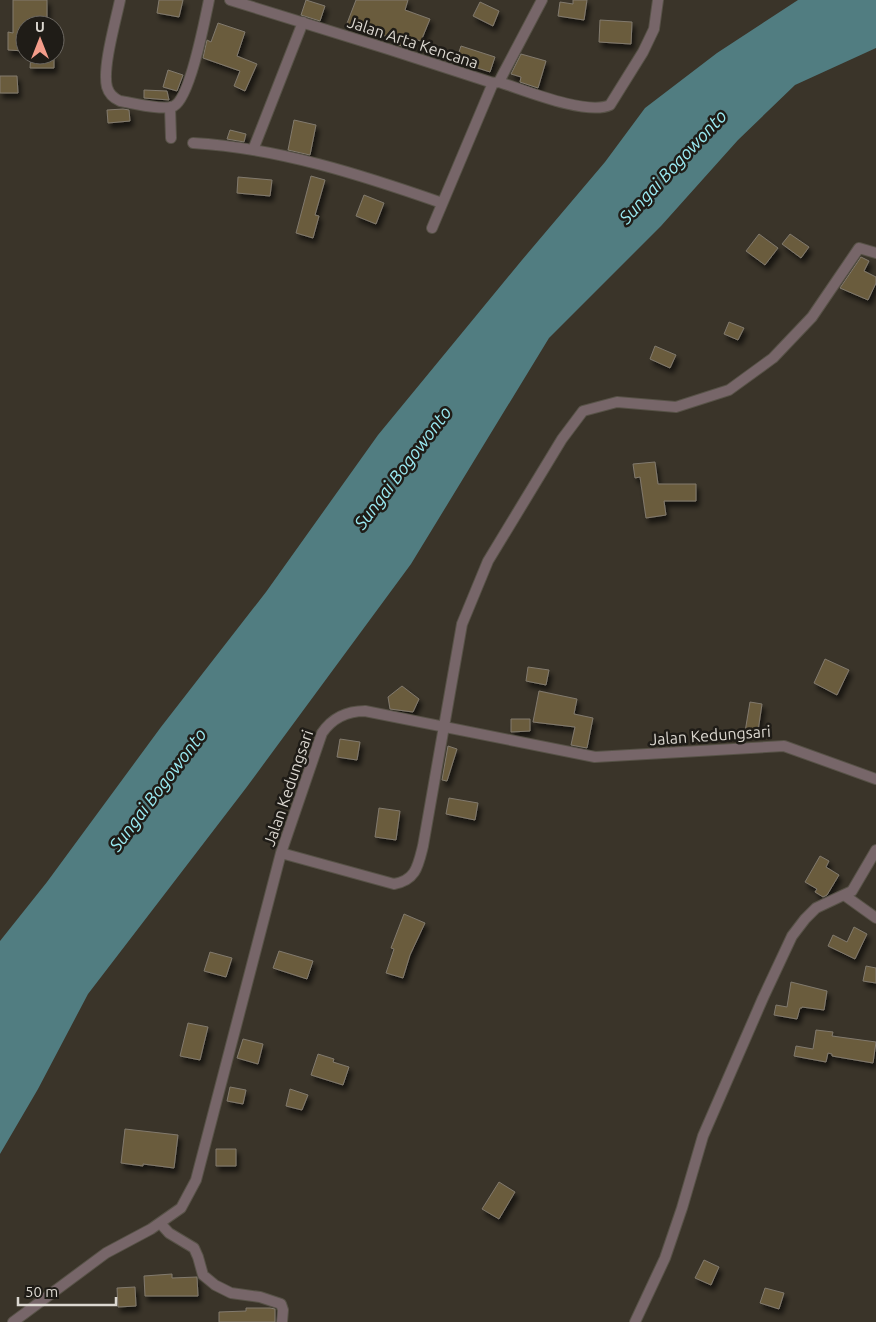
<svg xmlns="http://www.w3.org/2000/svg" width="876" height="1322" font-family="Ubuntu,sans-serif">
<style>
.water{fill:#517d81}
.building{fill:#6b5b3e;stroke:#817a6d;filter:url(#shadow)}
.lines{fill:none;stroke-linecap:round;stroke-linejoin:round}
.street-casing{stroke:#575247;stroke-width:12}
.street{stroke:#776669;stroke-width:10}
.labels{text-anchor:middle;stroke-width:5;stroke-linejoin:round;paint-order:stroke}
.street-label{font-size:16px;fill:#dcd8d1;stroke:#1f1c17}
.water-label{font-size:18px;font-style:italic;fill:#9aeaf2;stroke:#1f1c17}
</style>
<defs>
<filter id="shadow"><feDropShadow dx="3" dy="5" stdDeviation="2.5" flood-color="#0009"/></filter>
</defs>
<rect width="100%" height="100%" fill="#3a3429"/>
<path class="water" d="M 798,0 L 876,0 L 876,48 L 795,85 L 738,140 L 661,226 L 549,338 L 411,564 L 246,788 L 88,994 L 38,1089 L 0,1154 L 0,941 L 47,882 L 161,727 L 266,592 L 378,435 L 522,260 L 605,162 L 645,108 L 717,53 Z"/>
<path class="building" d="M 13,0 L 47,0 L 47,25 L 25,25 L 25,51 L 8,50 L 8,32 L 13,33 Z
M 159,0 L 183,0 L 179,17 L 157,13 Z
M 306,0 L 325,6 L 320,21 L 301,15 Z
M 356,0 L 408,0 L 405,10 L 430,19 L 421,41 L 414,39 L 410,49 L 396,44 L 398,40 L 363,29 L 362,32 L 346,26 Z
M 573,0 L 587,0 L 584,20 L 558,16 L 560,2 L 573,4 Z
M 480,2 L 499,11 L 493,26 L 473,16 Z
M 600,20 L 632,22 L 631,44 L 599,42 Z
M 218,23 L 245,32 L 237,56 L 257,64 L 245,91 L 234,86 L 240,71 L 203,58 L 207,40 L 211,42 Z
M 461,46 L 495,57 L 490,72 L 456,61 Z
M 521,54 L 546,61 L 538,88 L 520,82 L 521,77 L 511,74 Z
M 31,55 L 54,55 L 54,68 L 30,68 Z
M 168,70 L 183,75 L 177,91 L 163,87 Z
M 0,76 L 17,76 L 18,93 L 0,93 Z
M 144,90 L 167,91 L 169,100 L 144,98 Z
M 123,109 L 129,110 L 130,121 L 108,123 L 107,110 Z
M 294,120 L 316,125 L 310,155 L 288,150 Z
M 230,130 L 246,134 L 244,142 L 227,139 Z
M 311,176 L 325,180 L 315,215 L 319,216 L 313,238 L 296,233 Z
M 238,177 L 272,180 L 270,196 L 237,193 Z
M 364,195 L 384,203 L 376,224 L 356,216 Z
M 759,234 L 778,248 L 765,265 L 746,251 Z
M 790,234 L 809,247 L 801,258 L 782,244 Z
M 861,257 L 869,261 L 864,271 L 876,277 L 876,283 L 868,300 L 840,288 Z
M 729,322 L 744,328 L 738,340 L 724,334 Z
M 655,346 L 676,355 L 670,368 L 650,359 Z
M 655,462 L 658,484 L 696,484 L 696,501 L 664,501 L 666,515 L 646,518 L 640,477 L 635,478 L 633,464 Z
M 825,659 L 849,670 L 837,695 L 814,683 Z
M 528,667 L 549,670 L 546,685 L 526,681 Z
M 402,686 L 419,699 L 413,712 L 390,709 L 388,697 Z
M 539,691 L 577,699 L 574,714 L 593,718 L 587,748 L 571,745 L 575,727 L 533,722 Z
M 750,702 L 762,704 L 758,731 L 745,732 Z
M 511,719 L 530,719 L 530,731 L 511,732 Z
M 340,739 L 360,742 L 357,760 L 337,757 Z
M 448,746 L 457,749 L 447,781 L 442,780 Z
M 449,798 L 478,803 L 475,820 L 446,814 Z
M 379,808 L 400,811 L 396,840 L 375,837 Z
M 820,856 L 829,861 L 826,867 L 839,875 L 827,895 L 823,897 L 815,892 L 817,889 L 805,882 Z
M 404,914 L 425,923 L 410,955 L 403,978 L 386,973 L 394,949 L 391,948 Z
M 854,927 L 867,934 L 855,959 L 828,946 L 833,935 L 847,942 Z
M 279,951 L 313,961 L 307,979 L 273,968 Z
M 210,952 L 232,958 L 226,977 L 204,971 Z
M 866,966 L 876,968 L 876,983 L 863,981 Z
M 791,982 L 827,991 L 824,1010 L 802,1007 L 802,1008 L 800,1008 L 797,1019 L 774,1015 L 776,1005 L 787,1007 Z
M 188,1023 L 208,1027 L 200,1060 L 180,1056 Z
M 816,1030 L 833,1032 L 832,1036 L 876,1042 L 873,1063 L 832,1056 L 832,1054 L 828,1053 L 826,1062 L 794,1056 L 796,1046 L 813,1049 Z
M 243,1039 L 263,1044 L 258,1064 L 237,1058 Z
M 318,1054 L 334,1059 L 333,1062 L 349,1067 L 343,1085 L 311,1075 Z
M 230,1087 L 246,1090 L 243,1104 L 227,1101 Z
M 290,1089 L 308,1095 L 302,1110 L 286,1106 Z
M 125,1129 L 178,1135 L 174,1168 L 143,1164 L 143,1166 L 121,1163 Z
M 216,1149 L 236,1149 L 236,1166 L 216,1166 Z
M 499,1182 L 515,1192 L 499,1219 L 482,1209 Z
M 704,1260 L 719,1267 L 711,1285 L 695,1278 Z
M 172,1274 L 172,1278 L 197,1277 L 198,1296 L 145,1296 L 144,1276 Z
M 135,1287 L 136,1306 L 118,1307 L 117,1288 Z
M 765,1288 L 784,1293 L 779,1309 L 760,1303 Z
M 246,1308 L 270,1308 L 275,1309 L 275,1322 L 219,1322 L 219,1312 L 246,1311 Z"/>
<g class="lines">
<defs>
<path id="street" d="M 120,0 C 116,20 102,68 107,87 C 109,94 113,98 120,101 C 133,103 163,111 174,106 C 190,98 205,19 209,0
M 230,0 L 388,49 L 493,83 L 499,82 L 502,76 L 542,0
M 499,82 C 524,90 587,116 610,105 L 643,52 L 654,29 L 658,0
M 170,107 L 171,138
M 193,143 C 278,148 362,175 442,203
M 253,150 L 303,22
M 432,228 L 493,83
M 281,853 L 394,884 C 416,880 418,866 423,846 L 462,624 L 488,561 L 562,439 L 583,411 L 617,402 L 676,407 L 729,390 L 773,358 L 812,317 L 859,248 L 876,253
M 844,895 L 876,918
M 160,1223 L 169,1233 L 194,1248 L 198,1257 L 203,1275 L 215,1285 L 231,1293 L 260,1297 L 281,1304 L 283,1310 L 282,1322
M 13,1322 L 106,1253 L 151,1229 L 181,1208 L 196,1180 L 281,853 L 322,733 C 333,717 347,711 365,711 L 595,757 L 784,746 L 876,779
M 635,1322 L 665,1258 L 682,1208 L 703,1136 L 763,998 L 792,936 L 805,919 L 816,908 L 852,891 L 876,850"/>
</defs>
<use href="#street" class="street-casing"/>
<use href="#street" class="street"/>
</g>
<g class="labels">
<g class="street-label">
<text transform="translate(413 42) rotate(18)" y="6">Jalan Arta Kencana</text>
<text transform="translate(710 735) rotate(-4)" y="6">Jalan Kedungsari</text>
<text transform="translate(288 788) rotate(-71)" y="6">Jalan Kedungsari</text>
</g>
<g class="water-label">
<text transform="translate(673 167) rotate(-47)" y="6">Sungai Bogowonto</text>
<text transform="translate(403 468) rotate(-53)" y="6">Sungai Bogowonto</text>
<text transform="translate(158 790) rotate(-53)" y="6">Sungai Bogowonto</text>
</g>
</g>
<g transform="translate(40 40)"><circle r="24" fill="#1f1c17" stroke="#6b6761"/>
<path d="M0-4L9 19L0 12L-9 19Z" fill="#f49d8b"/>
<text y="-8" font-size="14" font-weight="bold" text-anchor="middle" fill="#dcd8d1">U</text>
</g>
<path d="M18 1297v8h98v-8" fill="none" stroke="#dcd8d1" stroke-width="2.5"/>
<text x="25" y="1297" font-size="15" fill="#dcd8d1" stroke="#1f1c17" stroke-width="4" paint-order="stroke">50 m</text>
</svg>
